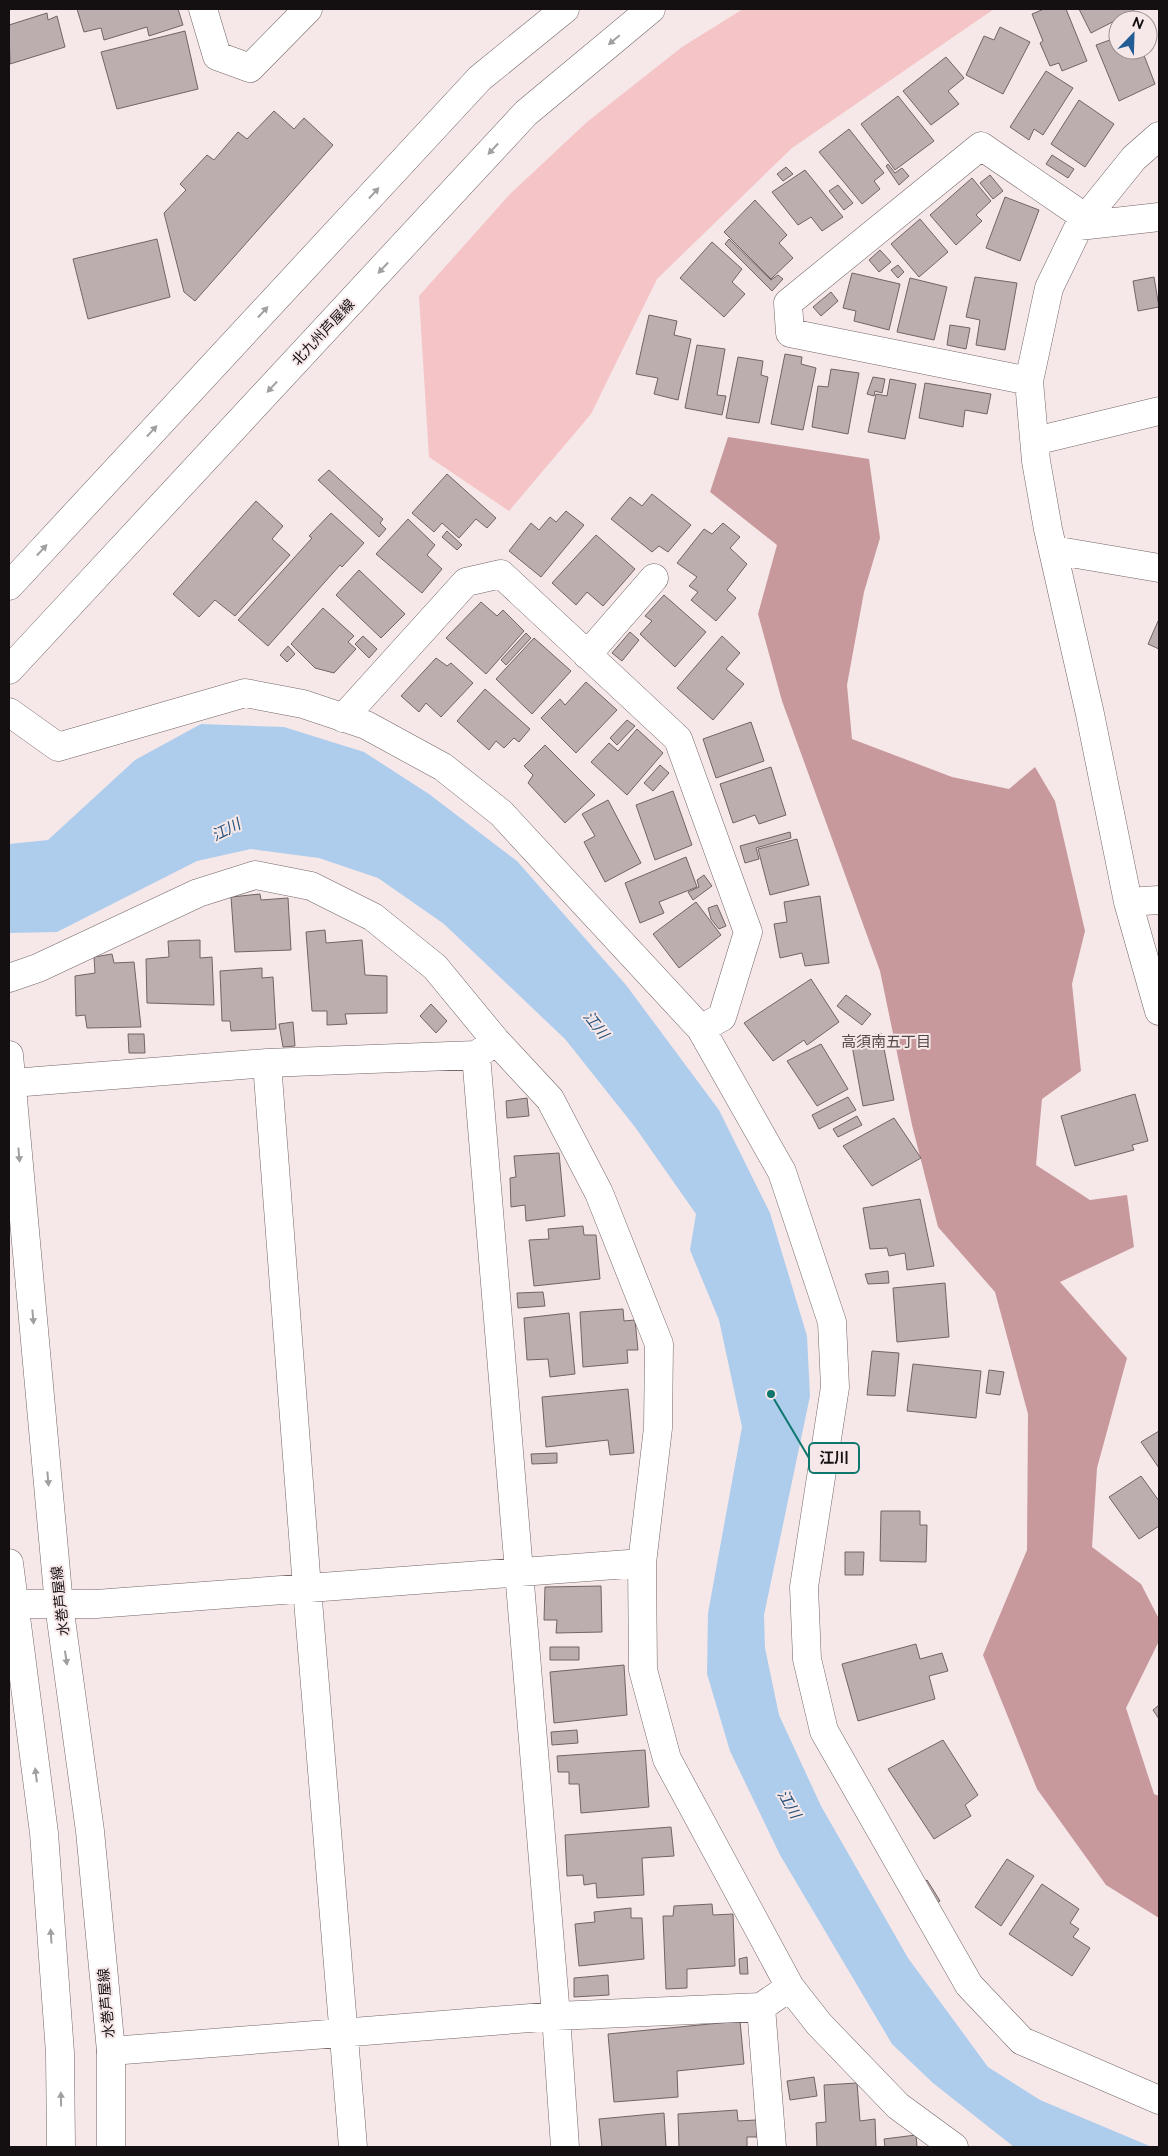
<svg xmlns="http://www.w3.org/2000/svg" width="1168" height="2156" font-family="Raleway,'Noto Sans JP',sans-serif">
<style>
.green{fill:#f5c4c7}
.forest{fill:#c8999c}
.water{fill:#aecded}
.building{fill:#bcaeae;stroke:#716465}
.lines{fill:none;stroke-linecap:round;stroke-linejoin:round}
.minor-casing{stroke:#736667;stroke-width:29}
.major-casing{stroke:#736667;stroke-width:29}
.minor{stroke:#fff;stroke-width:28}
.major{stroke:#fff;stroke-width:28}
.oneway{fill:#a19f9f}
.labels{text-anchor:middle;stroke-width:4;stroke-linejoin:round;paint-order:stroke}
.street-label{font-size:14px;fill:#140f10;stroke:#f6e7e8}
.water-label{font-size:15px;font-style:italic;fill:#214e78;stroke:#f6e7e8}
.neighbourhood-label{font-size:15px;fill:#534748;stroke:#f6e7e8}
.leader{fill:none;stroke:#0f766e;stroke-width:2}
.callout-dot{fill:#0f766e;stroke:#f6e7e8;stroke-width:2}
.callout{fill:#f6e7e8;stroke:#0f766e;stroke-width:2}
.callout-label{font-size:15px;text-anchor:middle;font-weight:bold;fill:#140f10}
</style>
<rect width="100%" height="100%" fill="#f6e7e8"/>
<path class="green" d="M 743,9 L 994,9 L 792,148 L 657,279 L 591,414 L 509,511 L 429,457 L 419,296 L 510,194 L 587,122 L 682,47 Z"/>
<path class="forest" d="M 728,437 L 869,459 L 880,538 L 864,592 L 847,685 L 852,739 L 952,777 L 1009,789 L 1035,767 L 1055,801 L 1085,931 L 1072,984 L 1081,1071 L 1042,1099 L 1036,1165 L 1090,1200 L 1127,1195 L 1134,1247 L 1060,1282 L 1127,1358 L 1097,1468 L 1092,1547 L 1141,1584 L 1159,1619 L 1159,1641 L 1126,1708 L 1154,1794 L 1159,1796 L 1159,1918 L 1106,1885 L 1037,1789 L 983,1655 L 1027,1550 L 1028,1414 L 995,1292 L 938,1227 L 912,1125 L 880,971 L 782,701 L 758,614 L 777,545 L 710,492 Z"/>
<path class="water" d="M 201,724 L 284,727 L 364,752 L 429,794 L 517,861 L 626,985 L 719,1110 L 770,1213 L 807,1336 L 810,1396 L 764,1615 L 765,1648 L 779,1715 L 821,1806 L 908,1958 L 988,2067 L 1040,2100 L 1152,2147 L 1014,2147 L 933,2083 L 892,2044 L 780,1855 L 730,1751 L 707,1674 L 708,1613 L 742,1427 L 719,1320 L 690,1250 L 696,1214 L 635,1127 L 565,1039 L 444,924 L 378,878 L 319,858 L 251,849 L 197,861 L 57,932 L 9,933 L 9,844 L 48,840 L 135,760 Z"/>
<path class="building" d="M 77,9 L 178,9 L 183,25 L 149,36 L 147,27 L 104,40 L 101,28 L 84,32 Z
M 1044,9 L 1066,9 L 1087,61 L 1062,71 L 1059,63 L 1050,66 L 1040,43 L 1043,41 L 1032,14 Z
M 1079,9 L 1133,9 L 1134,11 L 1091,33 Z
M 47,13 L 48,20 L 57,16 L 65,47 L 10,64 L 9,25 Z
M 1000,27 L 1030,42 L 1003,94 L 966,75 L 984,36 L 994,40 Z
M 185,31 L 198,89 L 117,109 L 101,52 Z
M 1118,37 L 1118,50 L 1142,50 L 1155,84 L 1119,101 L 1096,45 Z
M 946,57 L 964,78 L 948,91 L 959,104 L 931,125 L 903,91 Z
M 1046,71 L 1073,88 L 1043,135 L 1034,129 L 1029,140 L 1010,127 Z
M 898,96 L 934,141 L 895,170 L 861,124 Z
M 1079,100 L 1114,124 L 1085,167 L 1051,144 Z
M 274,111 L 294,129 L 304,118 L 333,145 L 195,301 L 184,292 L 164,213 L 186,190 L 180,184 L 207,155 L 214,160 L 238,132 L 247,139 Z
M 849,129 L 884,173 L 874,181 L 880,189 L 862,204 L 819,152 Z
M 1052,155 L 1074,169 L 1068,178 L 1046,164 Z
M 888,164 L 895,173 L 902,168 L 909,176 L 899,185 L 886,166 Z
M 786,167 L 793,174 L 783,181 L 777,174 Z
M 805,170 L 843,217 L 822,231 L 811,217 L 798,225 L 772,192 Z
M 990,175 L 1003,191 L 993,199 L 980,183 Z
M 972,178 L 991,201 L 976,215 L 982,221 L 956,245 L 930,215 Z
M 838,185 L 853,203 L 844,210 L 829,191 Z
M 1005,197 L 1039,210 L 1020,261 L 986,248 Z
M 755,200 L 787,235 L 779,243 L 793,258 L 771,279 L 724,232 Z
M 920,219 L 948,252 L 919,277 L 891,244 Z
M 157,239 L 170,297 L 88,319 L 73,259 Z
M 729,239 L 771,280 L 778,275 L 783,279 L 772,291 L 725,244 Z
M 712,242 L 742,269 L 732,282 L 745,294 L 724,317 L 680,278 Z
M 880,250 L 891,262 L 879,272 L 869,260 Z
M 898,265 L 904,272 L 898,278 L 891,270 Z
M 852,273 L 900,284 L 889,330 L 854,321 L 856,311 L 843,308 Z
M 975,277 L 1017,283 L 1005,350 L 976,345 L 980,320 L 966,317 Z
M 1154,277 L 1159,307 L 1138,311 L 1133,281 Z
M 910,278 L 947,287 L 934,340 L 897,332 Z
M 831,292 L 838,301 L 821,316 L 813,307 Z
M 649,315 L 677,321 L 674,335 L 691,339 L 678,400 L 654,394 L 658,378 L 636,374 Z
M 950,325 L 970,328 L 966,349 L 947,345 Z
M 697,345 L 725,349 L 717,395 L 726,396 L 722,415 L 685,408 Z
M 785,354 L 802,357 L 801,364 L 816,368 L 803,430 L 771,424 Z
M 738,357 L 763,361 L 761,375 L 768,377 L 759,423 L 726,418 Z
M 831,369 L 859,373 L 848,434 L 812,427 L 818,386 L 828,387 Z
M 873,377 L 885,379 L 882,393 L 875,391 L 874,396 L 867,394 Z
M 890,379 L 916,384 L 905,439 L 868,432 L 876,394 L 887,396 Z
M 925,383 L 991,394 L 987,414 L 965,410 L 963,427 L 919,418 Z
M 329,470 L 383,519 L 380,523 L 386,529 L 379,537 L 318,480 Z
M 447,474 L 496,518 L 487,528 L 476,519 L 459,538 L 442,523 L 434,532 L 412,513 Z
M 652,494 L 691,525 L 668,552 L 659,546 L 652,552 L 611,519 L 630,497 L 642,506 Z
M 256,501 L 283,526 L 272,539 L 290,555 L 235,616 L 215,600 L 199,617 L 173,594 Z
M 566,511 L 584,525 L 541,577 L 509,551 L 531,523 L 539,530 L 550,517 L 556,522 Z
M 331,513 L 364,543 L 342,567 L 340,565 L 268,646 L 238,620 L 312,538 L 309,536 Z
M 408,519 L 435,545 L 427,555 L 442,569 L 422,593 L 376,554 Z
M 723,523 L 740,537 L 730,548 L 747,564 L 727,590 L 736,598 L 716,621 L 691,600 L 698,592 L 689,586 L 697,577 L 677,563 L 704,529 L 712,534 Z
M 447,531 L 462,545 L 457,550 L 442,537 Z
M 596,535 L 635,569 L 603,606 L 587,592 L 576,605 L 552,583 Z
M 359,570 L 405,614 L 381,638 L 336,595 Z
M 664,595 L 706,632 L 675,667 L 640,634 L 652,621 L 645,616 Z
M 481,602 L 497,616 L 503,610 L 524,631 L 486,674 L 446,638 Z
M 323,608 L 354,636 L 348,642 L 356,649 L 334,673 L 315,668 L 291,644 Z
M 1159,619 L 1159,649 L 1148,644 Z
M 630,632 L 639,640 L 622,661 L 612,653 Z
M 526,633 L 531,638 L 506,665 L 501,660 Z
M 363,636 L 377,649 L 369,658 L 355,644 Z
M 722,636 L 740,653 L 726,669 L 744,684 L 713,720 L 677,688 Z
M 534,638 L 571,671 L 532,714 L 496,679 Z
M 288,646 L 295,654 L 287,662 L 280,655 Z
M 436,658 L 447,666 L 451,663 L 473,683 L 441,717 L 426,703 L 419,712 L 401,696 Z
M 586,682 L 617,710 L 576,753 L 541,718 L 560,699 L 565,705 Z
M 485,689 L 530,729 L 519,742 L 514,738 L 504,748 L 496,741 L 489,750 L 457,721 Z
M 627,720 L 635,726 L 617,745 L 610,738 Z
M 751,722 L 764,761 L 716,778 L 703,739 Z
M 637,729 L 663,753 L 627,795 L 591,762 L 609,743 L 618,751 Z
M 545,745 L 595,795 L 565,823 L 528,783 L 533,775 L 524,766 Z
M 660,765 L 669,773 L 653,791 L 644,783 Z
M 771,767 L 786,815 L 759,824 L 755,815 L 733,823 L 720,784 Z
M 673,791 L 692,845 L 655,860 L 636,805 Z
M 608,800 L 641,863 L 605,882 L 584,842 L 595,836 L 582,814 Z
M 790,832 L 791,838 L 756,848 L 759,859 L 745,863 L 740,846 Z
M 797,839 L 809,885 L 770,895 L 758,849 Z
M 686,857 L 697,887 L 659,902 L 664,913 L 640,923 L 625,883 Z
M 704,875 L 712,886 L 693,900 L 688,892 L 699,887 L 697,880 Z
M 260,894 L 261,900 L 288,898 L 291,950 L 235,952 L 231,897 Z
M 820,896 L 829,963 L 805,966 L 802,953 L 780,958 L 774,924 L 787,922 L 784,902 Z
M 696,902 L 721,935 L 679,968 L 653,934 Z
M 717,905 L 726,926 L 719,929 L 711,919 L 708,908 Z
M 325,930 L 326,943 L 362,940 L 365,975 L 387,976 L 387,1013 L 345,1014 L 347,1024 L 327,1025 L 327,1011 L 312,1011 L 306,932 Z
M 200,940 L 200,958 L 212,957 L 214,1005 L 147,1003 L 146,959 L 169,957 L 168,941 Z
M 112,954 L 114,963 L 134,962 L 141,1027 L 87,1028 L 85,1015 L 76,1016 L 75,976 L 95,973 L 94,957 Z
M 262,968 L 262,978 L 273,977 L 276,1029 L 231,1031 L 230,1021 L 222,1021 L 220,971 Z
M 811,979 L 839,1022 L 807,1045 L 804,1040 L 773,1061 L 744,1023 Z
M 846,995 L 871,1014 L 862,1025 L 837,1006 Z
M 431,1004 L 447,1021 L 436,1033 L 420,1016 Z
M 293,1022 L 295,1046 L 283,1047 L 279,1024 Z
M 881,1033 L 894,1100 L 863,1106 L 851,1040 Z
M 128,1034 L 144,1034 L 145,1053 L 129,1053 Z
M 821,1044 L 848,1089 L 817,1106 L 787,1061 Z
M 1135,1094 L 1148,1141 L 1132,1145 L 1134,1150 L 1075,1166 L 1061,1116 Z
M 848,1097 L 856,1110 L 819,1129 L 812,1115 Z
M 527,1098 L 529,1116 L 507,1118 L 506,1101 Z
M 857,1116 L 862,1125 L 838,1137 L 833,1129 Z
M 894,1118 L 921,1158 L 872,1186 L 843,1146 Z
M 559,1153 L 565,1216 L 526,1221 L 525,1205 L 511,1207 L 510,1178 L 516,1177 L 514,1156 Z
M 920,1199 L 934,1266 L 907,1270 L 905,1253 L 889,1256 L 887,1248 L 870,1249 L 863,1208 Z
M 583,1226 L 584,1235 L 596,1235 L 600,1279 L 534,1286 L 529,1240 L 549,1239 L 548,1229 Z
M 888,1271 L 889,1283 L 868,1284 L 865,1274 Z
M 945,1283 L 949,1337 L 897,1342 L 893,1288 Z
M 543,1292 L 545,1306 L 518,1308 L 517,1293 Z
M 623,1309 L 624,1321 L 635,1320 L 638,1350 L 627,1350 L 628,1363 L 583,1367 L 580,1312 Z
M 569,1313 L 575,1374 L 550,1377 L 548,1359 L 527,1360 L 524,1318 Z
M 872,1351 L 899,1353 L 895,1396 L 867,1395 Z
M 913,1364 L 981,1371 L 976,1418 L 907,1411 Z
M 989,1370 L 1004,1372 L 1000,1395 L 986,1393 Z
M 628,1389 L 634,1453 L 610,1455 L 608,1440 L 546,1447 L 542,1397 Z
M 1159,1431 L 1159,1468 L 1141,1442 Z
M 557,1453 L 557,1463 L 532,1464 L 531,1454 Z
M 1141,1476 L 1159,1501 L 1159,1526 L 1139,1539 L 1109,1497 Z
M 881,1511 L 920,1511 L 920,1525 L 927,1525 L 926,1562 L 880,1561 Z
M 845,1552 L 864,1552 L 863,1575 L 845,1575 Z
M 601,1586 L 602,1632 L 556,1633 L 557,1620 L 544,1620 L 545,1587 Z
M 916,1644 L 920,1659 L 942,1653 L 948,1671 L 929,1676 L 935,1699 L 858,1721 L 842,1664 Z
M 550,1647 L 579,1647 L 579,1660 L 550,1660 Z
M 624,1665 L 627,1715 L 554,1723 L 550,1672 Z
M 1159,1705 L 1159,1719 L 1153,1710 Z
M 577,1730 L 578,1743 L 552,1745 L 551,1732 Z
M 943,1740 L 978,1795 L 965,1805 L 971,1816 L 934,1839 L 888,1769 Z
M 645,1750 L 649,1807 L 581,1813 L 579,1784 L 569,1784 L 569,1772 L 558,1772 L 557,1756 Z
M 671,1827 L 674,1856 L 642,1858 L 644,1895 L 597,1898 L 596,1883 L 584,1885 L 583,1875 L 567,1876 L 565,1835 Z
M 1007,1859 L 1034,1876 L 1001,1926 L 975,1907 Z
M 927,1880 L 940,1901 L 929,1908 L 916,1888 Z
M 1042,1884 L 1079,1909 L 1070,1923 L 1079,1929 L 1073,1937 L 1090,1948 L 1072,1976 L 1009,1934 Z
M 712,1904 L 713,1915 L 733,1914 L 735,1966 L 687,1969 L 687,1988 L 666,1989 L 663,1916 L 673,1916 L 674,1906 Z
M 631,1908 L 631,1918 L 642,1918 L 644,1959 L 579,1966 L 575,1924 L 595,1922 L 594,1912 Z
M 747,1957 L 748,1974 L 740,1974 L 739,1959 Z
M 608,1975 L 609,1995 L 574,1997 L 574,1978 Z
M 740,2021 L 744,2064 L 677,2071 L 678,2097 L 614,2102 L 608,2034 Z
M 814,2077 L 817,2096 L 790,2100 L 787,2081 Z
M 857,2083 L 860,2121 L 875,2119 L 876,2147 L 817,2147 L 816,2123 L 826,2122 L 824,2085 Z
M 737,2110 L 738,2121 L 756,2120 L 757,2137 L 747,2137 L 747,2147 L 679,2147 L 678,2114 Z
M 664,2113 L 666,2147 L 602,2147 L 599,2119 Z
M 916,2135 L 917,2147 L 885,2147 L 884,2139 Z"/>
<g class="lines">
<defs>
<path id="minor" d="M 203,9 L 217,56 L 250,68 L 308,9
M 1159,136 L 1134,158 L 1079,226 L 1049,288 L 1029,381 L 1036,461 L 1048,529 L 1090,714 L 1128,902 L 1159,1011
M 1079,226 L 1159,217
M 1029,381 L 790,333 L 788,303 L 981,146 L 1086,218
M 1035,441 L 1159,411
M 1053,550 L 1159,568
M 587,655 L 654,578
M 9,712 L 58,747 L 245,693 L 303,704 L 366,725 L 443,767 L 501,813 L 701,1029 L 782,1172 L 832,1322 L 835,1387 L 804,1587 L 807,1659 L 824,1731 L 969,1985 L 1022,2041 L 1159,2100
M 343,718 L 466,582 L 501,574 L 678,739 L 748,932 L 722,1017 L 701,1029
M 1128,902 L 1159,900
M 9,978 L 38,968 L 198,893 L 255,875 L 311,886 L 373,917 L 435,967 L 496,1041 L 550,1099 L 599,1193 L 659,1344 L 658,1428 L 642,1563 L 643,1670 L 667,1759 L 790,1987 L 819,2024 L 898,2106 L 954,2147
M 476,1055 L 556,2016 L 565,2147
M 267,1063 L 307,1588 L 353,2147
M 12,1083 L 267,1063 L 476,1055 L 491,1045
M 13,1604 L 96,1604 L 642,1563
M 761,2007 L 772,2147
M 111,2051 L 556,2016 L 761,2007 L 790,1987"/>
<path id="major" d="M 9,586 L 480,78 L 565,9
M 9,670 L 526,113 L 651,9
M 9,1055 L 59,1605 L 90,1831 L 111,2051 L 111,2147
M 9,1563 L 44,1833 L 60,2053 L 61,2147"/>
</defs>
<use href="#minor" class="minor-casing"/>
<use href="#major" class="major-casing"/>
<use href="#minor" class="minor"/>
<use href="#major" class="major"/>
</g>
<defs><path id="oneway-solid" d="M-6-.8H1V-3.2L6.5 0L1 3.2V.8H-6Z" transform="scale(1.25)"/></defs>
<g class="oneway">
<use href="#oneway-solid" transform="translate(614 40) rotate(140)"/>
<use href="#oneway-solid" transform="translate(493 149) rotate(133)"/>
<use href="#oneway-solid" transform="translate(374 193) rotate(-47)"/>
<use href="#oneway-solid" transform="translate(383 268) rotate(133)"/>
<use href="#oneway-solid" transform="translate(263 312) rotate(-47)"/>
<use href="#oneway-solid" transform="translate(272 387) rotate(133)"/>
<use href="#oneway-solid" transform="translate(152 431) rotate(-47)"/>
<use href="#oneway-solid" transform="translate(42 550) rotate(-47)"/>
<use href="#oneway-solid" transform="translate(19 1155) rotate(85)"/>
<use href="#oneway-solid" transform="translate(33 1317) rotate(85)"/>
<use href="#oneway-solid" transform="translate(48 1479) rotate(85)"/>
<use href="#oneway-solid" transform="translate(66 1658) rotate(82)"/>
<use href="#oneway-solid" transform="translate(36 1775) rotate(-97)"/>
<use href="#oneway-solid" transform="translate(51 1936) rotate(-94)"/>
<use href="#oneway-solid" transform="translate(61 2099) rotate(-91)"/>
</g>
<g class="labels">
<g class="street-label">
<text transform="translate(323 332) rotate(-47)" y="5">北九州芦屋線</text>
<text transform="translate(60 1601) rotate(-96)" y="5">水巻芦屋線</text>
<text transform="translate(106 2003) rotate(-95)" y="5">水巻芦屋線</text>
</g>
<g class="water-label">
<text transform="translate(226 830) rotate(-27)" y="5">江川</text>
<text transform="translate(596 1025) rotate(52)" y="5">江川</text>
<text transform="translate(789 1804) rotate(60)" y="5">江川</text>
</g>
<g class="neighbourhood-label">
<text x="886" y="1047">高須南五丁目</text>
</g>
</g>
<path class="leader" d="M771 1394L809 1458"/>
<circle class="callout-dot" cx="771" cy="1394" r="5"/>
<rect class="callout" x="809" y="1443" width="50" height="30" rx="5"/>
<g class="callout-label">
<text x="834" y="1463">江川</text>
</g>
<rect width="1168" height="2156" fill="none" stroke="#140f10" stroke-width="20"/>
<g transform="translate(1133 35) rotate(23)"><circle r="24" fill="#f6e7e8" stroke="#9c9192"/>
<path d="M0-4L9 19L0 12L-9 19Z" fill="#215d94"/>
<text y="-8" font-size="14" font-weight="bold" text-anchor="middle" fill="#140f10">N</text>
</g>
</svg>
